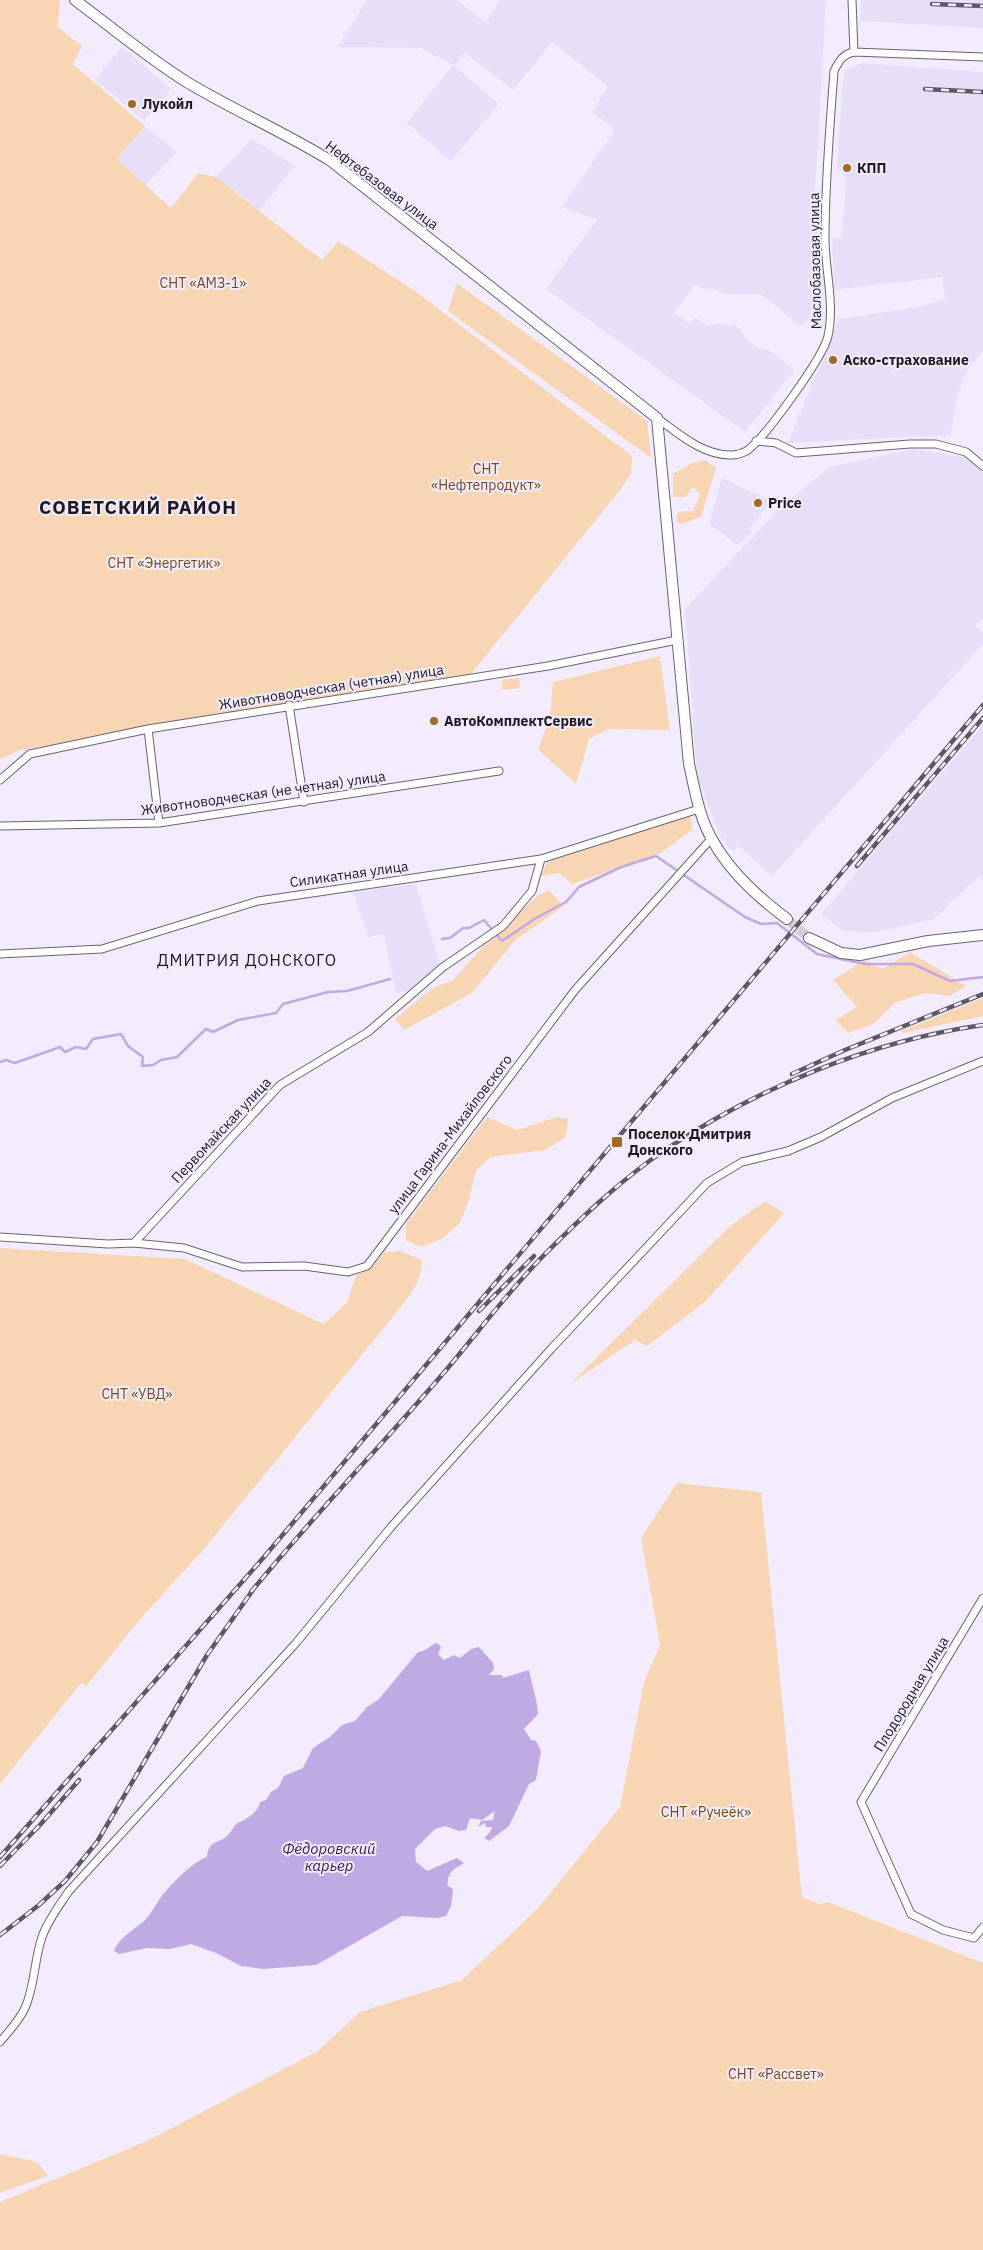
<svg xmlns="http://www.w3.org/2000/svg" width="983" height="2250" font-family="'IBM Plex Sans',sans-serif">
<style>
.built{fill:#e7dff7}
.green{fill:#f8d6b4}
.water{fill:#bfaae3}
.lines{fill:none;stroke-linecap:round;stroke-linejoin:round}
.stream{stroke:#bfaae3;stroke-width:2.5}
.secondary-tunnel{stroke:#d2ccdd;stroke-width:10;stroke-dasharray:10 5;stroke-linecap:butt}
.street-casing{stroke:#686373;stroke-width:9}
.secondary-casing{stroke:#686373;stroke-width:12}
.street{stroke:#fff;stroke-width:7}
.secondary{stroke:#fff;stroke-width:10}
.rail-casing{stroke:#5c5963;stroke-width:4.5}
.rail{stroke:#f2ecfe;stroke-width:2.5;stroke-dasharray:8;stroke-linecap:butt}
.poi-dot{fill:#a16a26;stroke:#f2ecfe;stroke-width:2}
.labels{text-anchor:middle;stroke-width:4;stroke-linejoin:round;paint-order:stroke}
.poi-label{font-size:14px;font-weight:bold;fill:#1c1a20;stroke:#f2ecfe;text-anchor:start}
.street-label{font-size:14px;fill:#1c1a20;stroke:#f2ecfe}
.park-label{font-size:14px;fill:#764b13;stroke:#f2ecfe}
.water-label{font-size:15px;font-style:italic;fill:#361759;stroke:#f2ecfe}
.quarter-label{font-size:16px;letter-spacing:1px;fill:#1c1a20;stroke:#f2ecfe}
.district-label{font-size:19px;font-weight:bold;letter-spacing:1px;fill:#1c1a20;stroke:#f2ecfe}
</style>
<rect width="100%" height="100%" fill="#f2ecfe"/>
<path class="built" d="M 367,0 L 457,0 L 486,23 L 500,0 L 826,0 L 813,229 L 817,231 L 817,257 L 822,279 L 810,317 L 800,326 L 760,294 L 722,294 L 715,289 L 701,288 L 695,284 L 674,313 L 690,324 L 695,317 L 708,326 L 724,323 L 730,327 L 733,324 L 740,329 L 746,339 L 758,348 L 771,351 L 794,370 L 745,432 L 546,289 L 597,220 L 562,207 L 615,130 L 592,112 L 608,86 L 552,42 L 513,90 L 465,53 L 454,66 L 499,104 L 451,161 L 407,123 L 453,65 L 420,48 L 337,47 Z
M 861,0 L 983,0 L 983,28 L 860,21 Z
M 122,47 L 171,89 L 144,121 L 95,80 Z
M 862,63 L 983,72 L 983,350 L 967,370 L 959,390 L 950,435 L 788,443 L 839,319 L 918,307 L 945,299 L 942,277 L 834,290 L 832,238 L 840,239 L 842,233 L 846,180 L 837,165 L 843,77 L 846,70 Z
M 145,126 L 177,152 L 146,185 L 117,159 Z
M 252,139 L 295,166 L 259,210 L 216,177 Z
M 913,449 L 969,458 L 983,469 L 983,618 L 974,625 L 983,633 L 983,644 L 772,876 L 739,846 L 733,851 L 721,838 L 697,776 L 685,609 L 783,505 L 830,467 Z
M 722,478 L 771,501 L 750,529 L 752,532 L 738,545 L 709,524 Z
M 983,725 L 983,883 L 980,875 L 934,919 L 876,932 L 843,931 L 821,914 Z
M 416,884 L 440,965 L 411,992 L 396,992 L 384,934 L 368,937 L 353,892 Z"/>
<path class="green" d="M 0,0 L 60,0 L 58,27 L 82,46 L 73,64 L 145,126 L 117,159 L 171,208 L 198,173 L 216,177 L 322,260 L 338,241 L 418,293 L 632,456 L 631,473 L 621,489 L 466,680 L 20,750 L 0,759 Z
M 457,283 L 647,421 L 651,458 L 448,311 Z
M 705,460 L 716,468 L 701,517 L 682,524 L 676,521 L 678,512 L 693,511 L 700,494 L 693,487 L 685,497 L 673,497 L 673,474 L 692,463 Z
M 660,656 L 670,730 L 608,729 L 589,739 L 576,784 L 538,750 L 550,716 L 553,682 Z
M 519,678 L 520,688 L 503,690 L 501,680 Z
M 690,815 L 693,829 L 661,853 L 572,884 L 559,873 L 541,876 L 547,862 Z
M 549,890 L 564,906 L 515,940 L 472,993 L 404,1030 L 395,1019 L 434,987 L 452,981 L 477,953 L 537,896 Z
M 910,952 L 966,986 L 950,996 L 925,993 L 894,1003 L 874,1024 L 848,1033 L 836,1020 L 857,1007 L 833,980 L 865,960 L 883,969 Z
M 983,998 L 983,1016 L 903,1033 L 901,1031 Z
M 487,1117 L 517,1130 L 558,1117 L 568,1119 L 566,1137 L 545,1150 L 491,1157 L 476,1170 L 468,1203 L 459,1224 L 442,1239 L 421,1247 L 406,1240 L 406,1224 Z
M 765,1201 L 784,1213 L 705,1302 L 647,1346 L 635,1340 L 570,1384 L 730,1226 Z
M 0,1248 L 185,1259 L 324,1324 L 347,1302 L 356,1276 L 373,1267 L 384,1252 L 400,1251 L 422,1260 C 422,1283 408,1297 395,1314 L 204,1549 L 142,1617 L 86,1686 L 81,1683 L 0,1784 Z
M 677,1483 L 761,1492 L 802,1897 L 819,1904 L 828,1902 L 983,1963 L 983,2250 L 0,2250 L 0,2202 L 147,2141 L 318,2051 L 360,2012 L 462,1980 L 538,1908 L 620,1807 L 644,1682 L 660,1645 L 641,1538 Z
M 0,2154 L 37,2162 L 48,2176 L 0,2193 Z"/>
<path class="water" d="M 437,1643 L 441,1647 L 438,1654 L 444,1660 L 454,1655 L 460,1658 L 471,1649 L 479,1647 L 493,1663 L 494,1669 L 489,1675 L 502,1675 L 503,1678 L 529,1670 C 532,1686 537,1698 538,1714 L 524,1729 L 531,1740 L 536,1741 L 541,1751 L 536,1780 L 529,1784 L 509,1826 L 489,1841 L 484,1838 L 490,1832 L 492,1827 L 486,1827 L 485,1823 L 478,1827 L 481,1821 L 493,1820 L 495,1811 L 482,1820 L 470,1818 L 466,1830 L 459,1831 L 445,1826 L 435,1829 L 415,1849 L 416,1862 L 427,1871 L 457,1858 L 464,1863 C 454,1869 446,1873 448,1886 L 453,1889 L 451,1906 L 446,1916 L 436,1918 L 402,1916 L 316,1965 L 263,1969 L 241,1966 L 216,1953 L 191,1944 L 170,1949 L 147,1948 L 119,1954 L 114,1951 C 121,1935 135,1930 146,1919 C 151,1914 155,1906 159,1900 C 167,1888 193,1861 207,1857 C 209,1839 217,1845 227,1836 C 231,1832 234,1827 237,1823 C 246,1821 260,1810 260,1802 L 266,1800 L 271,1792 L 278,1788 L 284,1776 L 303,1768 L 313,1748 L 330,1737 L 342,1725 L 355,1721 L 367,1707 L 379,1699 L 418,1652 C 427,1651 430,1645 437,1643 Z"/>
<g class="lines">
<path class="stream" d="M 442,939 L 450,938 L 463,928 L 469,928 L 484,920 L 502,941 L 536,918 L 566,902 L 579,887 L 621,867 L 656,856 L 745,917 L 761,924 L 777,923 L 817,954 L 865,964 L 913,964 L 950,981 L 983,977
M 0,1062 L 6,1060 L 15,1063 L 60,1047 L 65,1052 L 76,1047 L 86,1049 L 93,1039 L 121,1034 L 128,1046 L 143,1057 L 142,1066 L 153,1065 L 161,1060 L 177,1057 L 206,1029 L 213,1032 L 238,1020 L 276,1013 L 283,1004 L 328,992 L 347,991 L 390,979"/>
<path class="secondary-tunnel" d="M 787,919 L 809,938"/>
<defs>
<path id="street" d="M 852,0 L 854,52
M 657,418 C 678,433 702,455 730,455 C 736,455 742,454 748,450 C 766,436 823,358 828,336 C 835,304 825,270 825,238 C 825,182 830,126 834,71 C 839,61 843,54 854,52 L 983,57
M 756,441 L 776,443 L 796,453 L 910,444 L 936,444 L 966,452 L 983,466
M 289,705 L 304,802
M 148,729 L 159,823
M 0,780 L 30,754 L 148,729 L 548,666 L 677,640
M 0,826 L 159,823 L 499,771
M 0,954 L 102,949 L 258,901 L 541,859 L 699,809
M 0,1237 L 108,1244 L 134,1243 L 280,1085 L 368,1032 L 443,967 L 503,926 L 532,891 L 541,859
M 134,1243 L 184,1248 L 242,1267 L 304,1266 L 348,1272 L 367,1266 L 575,990 L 711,839
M 983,1598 L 861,1802 L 911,1914 L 943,1930 L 974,1938 L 983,1927
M 0,2042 C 9,2031 19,2021 25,2008 C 35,1986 34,1960 42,1937 C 48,1920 59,1906 69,1891 L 296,1643 L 391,1527 L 551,1349 L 707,1183 L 742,1162 L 788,1151 L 821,1137 L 892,1098 L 983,1061"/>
<path id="secondary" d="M 75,0 C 111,27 147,57 185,81 C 233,110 284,132 331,161 L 657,418 L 689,764 C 695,790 699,818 713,841 C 730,872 759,898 787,919
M 809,938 L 841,953 L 860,955 L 928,941 L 983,935"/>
</defs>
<use href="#street" class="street-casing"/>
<use href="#secondary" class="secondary-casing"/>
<use href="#street" class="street"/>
<use href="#secondary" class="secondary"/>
<defs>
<path id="rail" d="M 932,4 L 983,6
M 925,89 L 983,92
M 857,866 L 983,718
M 792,1074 L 845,1050 L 983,994
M 479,1311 L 534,1256
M 251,1592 C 314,1515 383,1444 447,1369 C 480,1330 510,1289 546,1253 C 583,1216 622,1179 665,1150 C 759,1087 871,1041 983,1025
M 0,1857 L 264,1557 L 983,705
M 0,1866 L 40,1825 L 79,1780
M 0,1935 L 39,1905 L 65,1881 L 97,1842 L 207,1655 L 255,1587"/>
</defs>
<use href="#rail" class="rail-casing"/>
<use href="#rail" class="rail"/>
</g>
<g class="poi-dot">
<circle cx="132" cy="104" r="5"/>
<circle cx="847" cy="168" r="5"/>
<circle cx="833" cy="360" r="5"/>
<circle cx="758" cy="503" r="5"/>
<circle cx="434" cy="721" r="5"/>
<rect x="611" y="1136" width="12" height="12" rx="2.5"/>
</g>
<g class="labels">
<g class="poi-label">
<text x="142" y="109">Лукойл</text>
<text x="857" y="173">КПП</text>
<text x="843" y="365">Аско-страхование</text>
<text x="768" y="508">Price</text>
<text x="444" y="726">АвтоКомплектСервис</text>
<text x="628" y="1139">Поселок Дмитрия<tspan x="628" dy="16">Донского</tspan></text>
</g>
<g class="street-label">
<text transform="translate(382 185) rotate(37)" y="5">Нефтебазовая улица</text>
<text transform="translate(815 261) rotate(-91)" y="5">Маслобазовая улица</text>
<text transform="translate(331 687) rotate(-9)" y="5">Животноводческая (четная) улица</text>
<text transform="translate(263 793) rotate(-8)" y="5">Животноводческая (не четная) улица</text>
<text transform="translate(349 874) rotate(-8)" y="5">Силикатная улица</text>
<text transform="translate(221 1130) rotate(-47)" y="5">Первомайская улица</text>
<text transform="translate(450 1134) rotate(-53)" y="5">улица Гарина-Михайловского</text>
<text transform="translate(911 1694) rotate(-59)" y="5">Плодородная улица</text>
</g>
<g class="park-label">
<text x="203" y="288">СНТ «АМЗ-1»</text>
<text x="486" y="474">СНТ<tspan x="486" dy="16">«Нефтепродукт»</tspan></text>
<text x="164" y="568">СНТ «Энергетик»</text>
<text x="137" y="1399">СНТ «УВД»</text>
<text x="706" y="1817">СНТ «Ручеёк»</text>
<text x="776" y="2079">СНТ «Рассвет»</text>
</g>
<g class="water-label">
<text x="329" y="1854">Фёдоровский<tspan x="329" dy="17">карьер</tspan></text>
</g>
<g class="quarter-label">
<text x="247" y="966">ДМИТРИЯ ДОНСКОГО</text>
</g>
<g class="district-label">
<text x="138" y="514">СОВЕТСКИЙ РАЙОН</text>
</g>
</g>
</svg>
